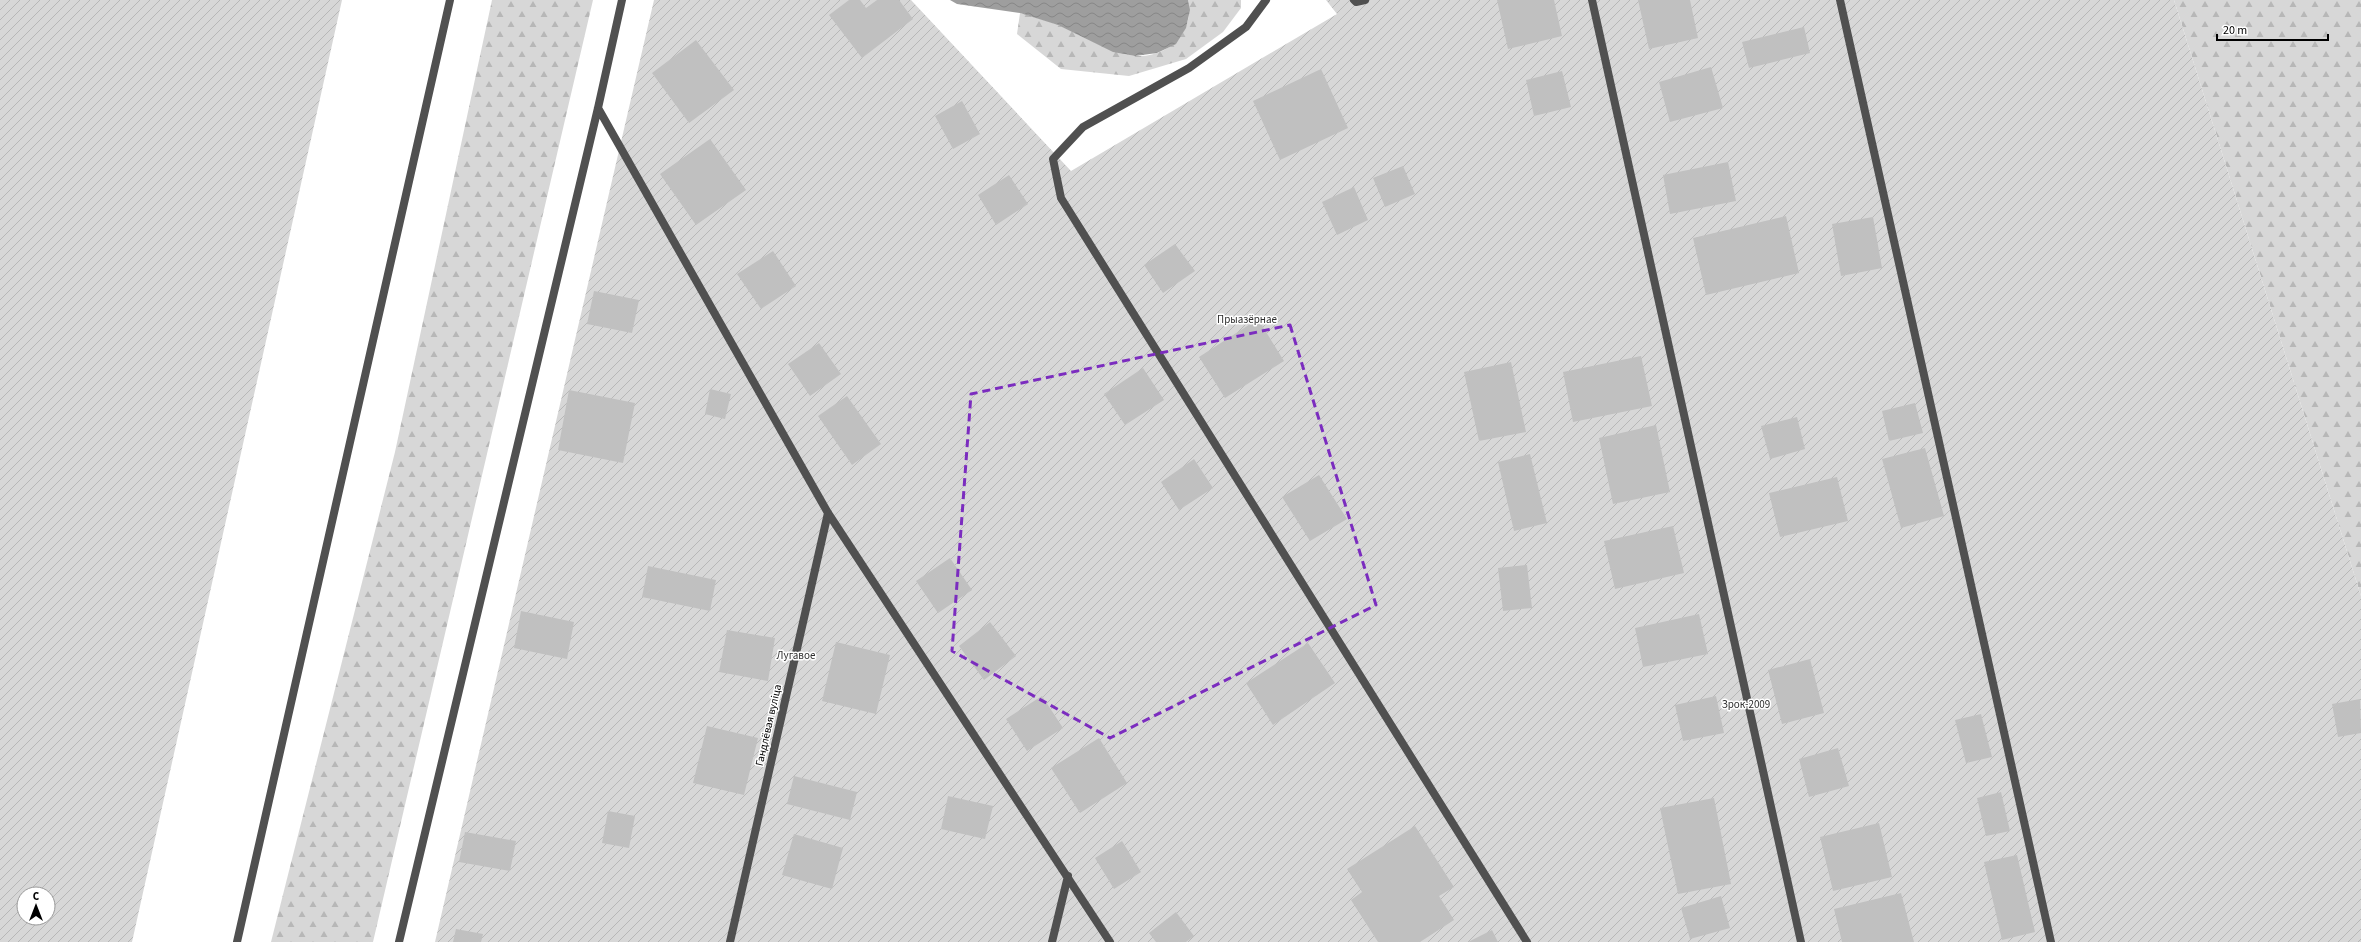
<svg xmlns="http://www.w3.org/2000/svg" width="2361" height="942" font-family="'Source Sans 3',sans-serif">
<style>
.forest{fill:url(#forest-firs)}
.garden{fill:url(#garden-furrows);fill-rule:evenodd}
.water{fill:url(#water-waves)}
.building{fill:#c0c0c0}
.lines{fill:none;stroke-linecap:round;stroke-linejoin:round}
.service{stroke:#505050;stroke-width:8}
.marked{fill:none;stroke:#7b2cbf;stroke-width:3;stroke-dasharray:8 5;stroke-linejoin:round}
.labels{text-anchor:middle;stroke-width:3;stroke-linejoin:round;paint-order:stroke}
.park-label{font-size:11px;fill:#2e2e2e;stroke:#fff}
.street-label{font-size:11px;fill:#000;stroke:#fff}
</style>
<defs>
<pattern id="forest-firs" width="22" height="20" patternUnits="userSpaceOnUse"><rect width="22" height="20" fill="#d7d7d7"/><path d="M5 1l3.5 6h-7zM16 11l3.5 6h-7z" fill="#b7b7b7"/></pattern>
<pattern id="garden-furrows" width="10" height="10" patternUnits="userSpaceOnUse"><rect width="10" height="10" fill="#d7d7d7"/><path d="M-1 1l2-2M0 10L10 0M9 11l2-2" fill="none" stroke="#b7b7b7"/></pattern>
<pattern id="water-waves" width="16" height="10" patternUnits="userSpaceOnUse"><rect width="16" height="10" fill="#9e9e9e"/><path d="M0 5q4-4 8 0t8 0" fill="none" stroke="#868686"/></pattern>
</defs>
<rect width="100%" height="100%" fill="#fff"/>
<path class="forest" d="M 492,0 L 593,0 L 373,942 L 271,942 L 395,452 Z
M 1188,0 L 1241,0 L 1241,8 L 1223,32 L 1186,59 L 1129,76 L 1061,69 L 1017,34 L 1020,13 C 1033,17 1046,20 1058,25 C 1091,38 1128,69 1164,50 C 1171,46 1176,44 1180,37 C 1188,25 1191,14 1188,0 Z
M 2174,0 L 2361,0 L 2361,596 Z"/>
<path class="garden" d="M 0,0 L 342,0 L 132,942 L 0,942 ZM 24,894 L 48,894 L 48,918 L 24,918 Z
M 654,0 L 911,0 L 1071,171 L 1337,14 L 1326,0 L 2174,0 L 2361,596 L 2361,942 L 435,942 Z"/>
<path class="water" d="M 950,0 L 1188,0 L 1190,10 L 1186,28 L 1176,44 L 1157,53 L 1135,56 L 1113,52 L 1058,25 L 1020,13 L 957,4 Z"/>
<path class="building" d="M 849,0 L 860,0 L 866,8 L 877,0 L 899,0 L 913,19 L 862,58 L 829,15 Z
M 1497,0 L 1554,0 L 1562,36 L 1508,49 Z
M 1638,0 L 1690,0 L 1698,38 L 1649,49 Z
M 1804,27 L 1810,53 L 1749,68 L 1742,42 Z
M 696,40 L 734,90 L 689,123 L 652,73 Z
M 1711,67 L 1723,108 L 1670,122 L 1659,82 Z
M 1321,69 L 1348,128 L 1280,160 L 1253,101 Z
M 1562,71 L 1571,107 L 1534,116 L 1526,80 Z
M 962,101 L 980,134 L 953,149 L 935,116 Z
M 710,139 L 746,190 L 696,225 L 660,174 Z
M 1728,162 L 1736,201 L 1670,214 L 1663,175 Z
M 1403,166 L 1415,194 L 1385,207 L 1373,178 Z
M 1009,175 L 1028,204 L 996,225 L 978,195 Z
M 1354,187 L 1368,220 L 1337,235 L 1322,202 Z
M 1786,216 L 1799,273 L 1706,295 L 1693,238 Z
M 1873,217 L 1882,268 L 1841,276 L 1832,224 Z
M 1175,244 L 1195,271 L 1163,293 L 1144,265 Z
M 773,251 L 796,286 L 761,309 L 737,274 Z
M 594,291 L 639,300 L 632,333 L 587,324 Z
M 1258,319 L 1284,361 L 1225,398 L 1199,357 Z
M 819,343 L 841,374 L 810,396 L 788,364 Z
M 1641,356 L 1652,406 L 1573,422 L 1563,372 Z
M 1511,362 L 1526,432 L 1479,441 L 1464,372 Z
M 1143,368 L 1164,400 L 1125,425 L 1104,394 Z
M 710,389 L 731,394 L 725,419 L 705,414 Z
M 569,390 L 635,403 L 623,463 L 558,450 Z
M 847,396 L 881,444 L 852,465 L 818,416 Z
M 1915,403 L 1923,433 L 1889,441 L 1882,411 Z
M 1797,417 L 1805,449 L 1770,459 L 1761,426 Z
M 1656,425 L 1670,492 L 1613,504 L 1599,438 Z
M 1925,448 L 1944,516 L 1901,528 L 1882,459 Z
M 1530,454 L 1547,523 L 1514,531 L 1498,462 Z
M 1194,459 L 1213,488 L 1179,510 L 1161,482 Z
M 1319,475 L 1347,519 L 1310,541 L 1282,497 Z
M 1837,477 L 1848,521 L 1780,537 L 1769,493 Z
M 1673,526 L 1684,573 L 1615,589 L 1604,541 Z
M 950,558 L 972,590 L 938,613 L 916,581 Z
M 1527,565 L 1532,608 L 1503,611 L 1498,568 Z
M 648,566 L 716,580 L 710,611 L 642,597 Z
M 521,611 L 574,622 L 567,659 L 514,648 Z
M 1699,614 L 1708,654 L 1643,667 L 1635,628 Z
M 990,622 L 1016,656 L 984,680 L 959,646 Z
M 727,630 L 775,638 L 768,681 L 719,672 Z
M 836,642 L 890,655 L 876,714 L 822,701 Z
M 1308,643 L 1335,683 L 1273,725 L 1246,683 Z
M 1810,659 L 1824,713 L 1782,724 L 1768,670 Z
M 1042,696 L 1063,728 L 1027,751 L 1006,719 Z
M 1716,696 L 1724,733 L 1683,741 L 1675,705 Z
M 2360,699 L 2361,733 L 2338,737 L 2332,704 Z
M 1981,714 L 1992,757 L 1966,763 L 1955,720 Z
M 707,726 L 758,738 L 744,795 L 693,783 Z
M 1099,738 L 1127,783 L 1080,813 L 1051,768 Z
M 1838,748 L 1849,786 L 1809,797 L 1799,759 Z
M 794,776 L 857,792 L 850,820 L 787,804 Z
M 2001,792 L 2010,831 L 1986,836 L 1977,798 Z
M 948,796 L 993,806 L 985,839 L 941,829 Z
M 1714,798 L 1731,884 L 1678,894 L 1660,808 Z
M 608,811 L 635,816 L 629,848 L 602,843 Z
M 1879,823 L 1892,877 L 1833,891 L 1820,837 Z
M 1415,826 L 1454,887 L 1439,896 L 1454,920 L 1420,942 L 1378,942 L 1351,900 L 1362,892 L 1347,869 Z
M 465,832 L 516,841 L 510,871 L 459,862 Z
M 794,834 L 843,848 L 832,889 L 782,875 Z
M 1122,841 L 1141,872 L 1114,889 L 1095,858 Z
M 2017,855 L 2035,932 L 2002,940 L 1984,862 Z
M 1901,893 L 1914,942 L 1842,942 L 1834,909 Z
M 1721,896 L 1730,928 L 1690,939 L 1681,908 Z
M 1176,912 L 1194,936 L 1186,942 L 1156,942 L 1149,933 Z
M 456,929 L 483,934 L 481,942 L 453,942 Z
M 1492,930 L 1498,942 L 1468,942 Z"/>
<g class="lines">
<path class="service" d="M 1266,0 L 1246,27 L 1189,68 L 1083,127 L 1053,159 L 1061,198 L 1527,942
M 1354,0 L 1356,2 L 1365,0
M 1592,0 L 1801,942
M 1840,0 L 2051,942
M 598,108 L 828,513 L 1110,942
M 237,942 L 450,0
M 399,942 L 598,108 L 622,0
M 730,942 L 828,513
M 1052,942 L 1068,876"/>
</g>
<path class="marked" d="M 1290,325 L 1376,605 L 1110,738 L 952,651 L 971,394 Z"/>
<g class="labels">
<g class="park-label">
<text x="1247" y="323">Прыазёрнае</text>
<text x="796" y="659">Лугавое</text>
<text x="1746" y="708">Зрок-2009</text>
</g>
<g class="street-label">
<text transform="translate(768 725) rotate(-77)" y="4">Гандлёвая вуліца</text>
</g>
</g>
<g transform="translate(36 906)"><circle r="19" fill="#ffffff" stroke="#999999"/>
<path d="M0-3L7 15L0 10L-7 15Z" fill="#000000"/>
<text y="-6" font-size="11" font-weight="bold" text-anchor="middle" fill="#000000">С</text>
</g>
<path d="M2217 34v6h111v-6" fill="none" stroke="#000000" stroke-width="2"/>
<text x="2223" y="34" font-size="12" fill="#000000" stroke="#ffffff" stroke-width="3" paint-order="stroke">20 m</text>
</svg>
